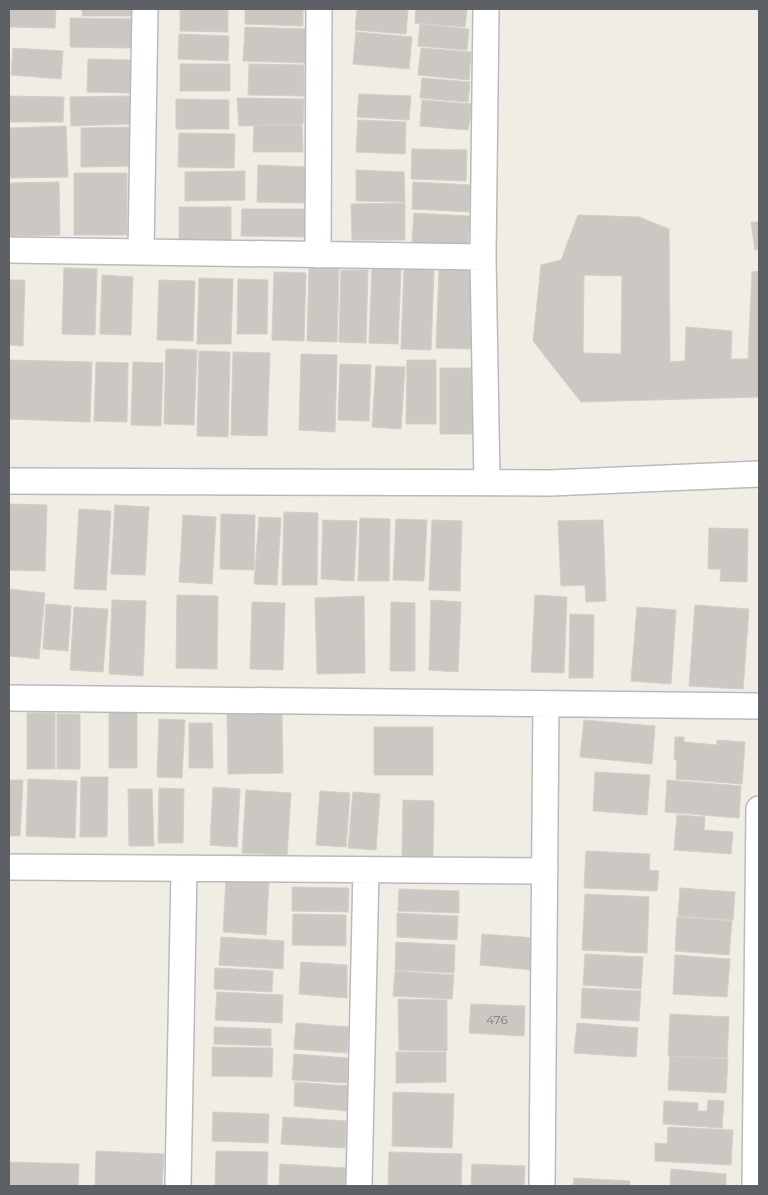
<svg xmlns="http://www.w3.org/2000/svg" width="768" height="1195" font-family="Montserrat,sans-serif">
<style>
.building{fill:#cbc7c2;stroke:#d5cec3;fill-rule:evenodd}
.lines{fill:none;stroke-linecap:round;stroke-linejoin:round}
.minor-casing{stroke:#b7bbbf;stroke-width:28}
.minor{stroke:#fff;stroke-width:25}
.labels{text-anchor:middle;stroke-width:4;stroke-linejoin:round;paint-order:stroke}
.number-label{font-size:12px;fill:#787a7d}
</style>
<rect width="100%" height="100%" fill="#f0ede5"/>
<path class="building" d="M 9,9 L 56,9 L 55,28 L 9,27 Z
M 82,9 L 132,9 L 132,16 L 82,16 Z
M 180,9 L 228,9 L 228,32 L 180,31 Z
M 245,9 L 303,9 L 303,26 L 245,24 Z
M 357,9 L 408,9 L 406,34 L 355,30 Z
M 416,9 L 467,9 L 465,27 L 415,23 Z
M 70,18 L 132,19 L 132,48 L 70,47 Z
M 420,24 L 469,29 L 467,50 L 418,46 Z
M 245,27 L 307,29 L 306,63 L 243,61 Z
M 356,32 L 412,37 L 409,69 L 353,64 Z
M 179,34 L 229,36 L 228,61 L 178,59 Z
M 13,48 L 63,51 L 61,79 L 11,75 Z
M 421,48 L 471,52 L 469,80 L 418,75 Z
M 88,59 L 135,60 L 134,93 L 87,92 Z
M 180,64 L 230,64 L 230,91 L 180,91 Z
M 249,64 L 304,65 L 304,96 L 248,95 Z
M 422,78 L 470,82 L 468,102 L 420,98 Z
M 359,94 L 411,96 L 409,120 L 357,117 Z
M 9,96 L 64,97 L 63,122 L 9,122 Z
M 133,96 L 134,124 L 71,126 L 70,97 Z
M 237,98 L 304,99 L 303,124 L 239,126 Z
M 176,99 L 229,100 L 229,129 L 176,129 Z
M 422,100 L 473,104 L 468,130 L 420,126 Z
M 358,120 L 406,122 L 405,154 L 356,152 Z
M 254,125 L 302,125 L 303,152 L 253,152 Z
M 66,126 L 68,177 L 9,178 L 9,128 Z
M 134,127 L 135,166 L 81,167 L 81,128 Z
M 179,133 L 235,134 L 234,168 L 178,167 Z
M 412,149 L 467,150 L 466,181 L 411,179 Z
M 258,165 L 309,167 L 308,203 L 257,202 Z
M 356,170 L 404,172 L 405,202 L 356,201 Z
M 245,171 L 245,200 L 185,201 L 185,172 Z
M 74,173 L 127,173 L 127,235 L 74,235 Z
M 59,182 L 60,235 L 9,236 L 9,183 Z
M 413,182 L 471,185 L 469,212 L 412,209 Z
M 405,203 L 405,240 L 352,240 L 351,204 Z
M 179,207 L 231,207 L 231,242 L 179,242 Z
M 242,209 L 306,209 L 305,237 L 241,236 Z
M 414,213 L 470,216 L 468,246 L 412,243 Z
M 578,215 L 639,217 L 669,229 L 670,362 L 685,361 L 686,327 L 732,331 L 731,359 L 748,359 L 752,272 L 759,271 L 759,397 L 581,402 L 533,341 L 541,265 L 561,260 ZM 584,275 L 622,276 L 621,354 L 583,353 Z
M 751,222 L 759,222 L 759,249 L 755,250 Z
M 372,267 L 401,268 L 398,344 L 369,343 Z
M 64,268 L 97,269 L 95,335 L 62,334 Z
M 309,268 L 339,269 L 337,342 L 307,341 Z
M 439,268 L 477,269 L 474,349 L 436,348 Z
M 404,269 L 434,270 L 431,350 L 401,349 Z
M 341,270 L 368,270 L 366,343 L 339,342 Z
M 274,272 L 306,273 L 304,341 L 272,340 Z
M 102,275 L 133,277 L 131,335 L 100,334 Z
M 199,278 L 233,279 L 231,344 L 197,344 Z
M 238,279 L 268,280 L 267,334 L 237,334 Z
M 9,280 L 25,280 L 23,346 L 9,345 Z
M 159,280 L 195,281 L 193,341 L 157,340 Z
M 166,349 L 197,350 L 194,425 L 164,424 Z
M 199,351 L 230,352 L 228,437 L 197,436 Z
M 233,352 L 270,353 L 267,436 L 231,435 Z
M 301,354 L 337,355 L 335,432 L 299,430 Z
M 9,360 L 92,362 L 90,422 L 9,419 Z
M 407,360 L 436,360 L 436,424 L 406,424 Z
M 96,362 L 128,363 L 127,422 L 94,421 Z
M 133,362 L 163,363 L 161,426 L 131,425 Z
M 340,364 L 371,365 L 369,421 L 338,420 Z
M 376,366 L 405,367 L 401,429 L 372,427 Z
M 440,368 L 472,368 L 472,434 L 440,434 Z
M 9,504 L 47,505 L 45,571 L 9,570 Z
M 115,505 L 149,507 L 145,575 L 111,574 Z
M 79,509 L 111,511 L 106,590 L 74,589 Z
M 284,512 L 318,513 L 317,585 L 282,585 Z
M 221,514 L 255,515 L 254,570 L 220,569 Z
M 183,515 L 216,517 L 212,584 L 179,582 Z
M 259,517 L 281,518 L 277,585 L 254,584 Z
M 360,518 L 390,519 L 389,581 L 358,581 Z
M 396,519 L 427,520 L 424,581 L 393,580 Z
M 323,520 L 357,521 L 354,581 L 321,579 Z
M 432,520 L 462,521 L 460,591 L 429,590 Z
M 603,520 L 606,601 L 586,602 L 585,585 L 561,586 L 558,521 Z
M 709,528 L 748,529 L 747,582 L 720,581 L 721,569 L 708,569 Z
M 9,589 L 45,593 L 39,659 L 9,656 Z
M 177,595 L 218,596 L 217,669 L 176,668 Z
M 535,595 L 567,597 L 564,673 L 531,672 Z
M 364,596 L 365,673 L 317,674 L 315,598 Z
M 112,600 L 146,601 L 143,676 L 109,674 Z
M 431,600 L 461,602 L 458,672 L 429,670 Z
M 252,602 L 285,603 L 283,670 L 250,669 Z
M 391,602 L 415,603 L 415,671 L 390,671 Z
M 46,604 L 71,606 L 68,651 L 43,649 Z
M 695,605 L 749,609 L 743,689 L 689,686 Z
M 74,607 L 108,609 L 103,672 L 70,670 Z
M 637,607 L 676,610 L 671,684 L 631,681 Z
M 570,614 L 594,615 L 593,678 L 569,678 Z
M 109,712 L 137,713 L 137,768 L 109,768 Z
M 27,713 L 55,713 L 55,769 L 27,769 Z
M 57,714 L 80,714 L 80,769 L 57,769 Z
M 227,714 L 282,714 L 283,773 L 228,774 Z
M 159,719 L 185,720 L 182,778 L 157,777 Z
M 584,720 L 655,726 L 652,764 L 580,757 Z
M 189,723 L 212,723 L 213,768 L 189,768 Z
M 374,727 L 433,727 L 433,775 L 374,775 Z
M 675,737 L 684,737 L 684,742 L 717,745 L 717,740 L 745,742 L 742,784 L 676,779 L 677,760 L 674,760 Z
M 595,772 L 650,775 L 647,815 L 593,811 Z
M 81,777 L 108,777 L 107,837 L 80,837 Z
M 28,779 L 77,781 L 75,838 L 26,836 Z
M 9,780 L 23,780 L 20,836 L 9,836 Z
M 667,780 L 741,786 L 739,818 L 665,812 Z
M 213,787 L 240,789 L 237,847 L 210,845 Z
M 159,788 L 184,789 L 183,843 L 158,843 Z
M 128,789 L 152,789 L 154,846 L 129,846 Z
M 246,790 L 291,793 L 287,855 L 242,853 Z
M 320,791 L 350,793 L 346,847 L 316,845 Z
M 353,792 L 380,794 L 376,850 L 348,848 Z
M 403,800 L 434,801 L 433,857 L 402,856 Z
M 677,815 L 705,817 L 704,830 L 733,832 L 731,854 L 674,850 Z
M 586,851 L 650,854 L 649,870 L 659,871 L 657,891 L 584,888 Z
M 226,879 L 269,882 L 266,935 L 223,932 Z
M 292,887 L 349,888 L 348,912 L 292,911 Z
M 680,888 L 735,892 L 733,920 L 678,916 Z
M 399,889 L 459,891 L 459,913 L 398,911 Z
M 585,894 L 649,897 L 647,953 L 582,950 Z
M 397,913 L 458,916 L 457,940 L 397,937 Z
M 293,914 L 346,915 L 346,946 L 292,945 Z
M 677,917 L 732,921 L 729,955 L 675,951 Z
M 482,934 L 535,938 L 532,970 L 480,965 Z
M 221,937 L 284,941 L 283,969 L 219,965 Z
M 396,942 L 455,945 L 454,973 L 395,970 Z
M 585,954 L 643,957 L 641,989 L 583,985 Z
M 675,955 L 730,959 L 727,997 L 673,994 Z
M 301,962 L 347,965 L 347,998 L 299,994 Z
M 215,968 L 273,971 L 272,992 L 214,989 Z
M 395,971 L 454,975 L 452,999 L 393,996 Z
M 582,988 L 641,991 L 639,1021 L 581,1018 Z
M 217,992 L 283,995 L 282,1023 L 215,1020 Z
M 398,999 L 447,1000 L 447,1051 L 399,1050 Z
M 471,1004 L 525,1006 L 524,1036 L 469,1033 Z
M 670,1014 L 729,1017 L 727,1058 L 668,1056 Z
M 296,1023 L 349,1027 L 347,1053 L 294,1049 Z
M 577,1023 L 638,1028 L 636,1057 L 574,1053 Z
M 214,1027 L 271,1029 L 271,1046 L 214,1044 Z
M 212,1047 L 273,1048 L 272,1077 L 212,1076 Z
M 396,1052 L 446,1052 L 446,1082 L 396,1083 Z
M 294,1054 L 348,1058 L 347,1083 L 292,1080 Z
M 670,1056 L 728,1059 L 726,1093 L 668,1090 Z
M 295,1082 L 349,1086 L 347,1111 L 294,1106 Z
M 393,1092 L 454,1094 L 452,1148 L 392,1146 Z
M 708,1100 L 724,1101 L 722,1128 L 663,1124 L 664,1101 L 698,1103 L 698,1111 L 707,1111 Z
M 213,1112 L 269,1114 L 268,1143 L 212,1141 Z
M 283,1117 L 346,1121 L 345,1148 L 281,1144 Z
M 668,1127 L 733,1130 L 731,1165 L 655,1161 L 655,1143 L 667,1144 Z
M 96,1151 L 164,1154 L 162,1186 L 95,1186 Z
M 216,1151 L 268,1152 L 267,1186 L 215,1186 Z
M 389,1152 L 462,1154 L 461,1186 L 388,1186 Z
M 9,1162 L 79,1164 L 78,1186 L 9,1186 Z
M 280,1164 L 347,1168 L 345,1186 L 279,1186 Z
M 472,1164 L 525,1166 L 524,1186 L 471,1186 Z
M 671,1169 L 726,1174 L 726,1186 L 670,1186 Z
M 574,1178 L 630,1181 L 630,1186 L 573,1186 Z"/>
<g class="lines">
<defs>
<path id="minor" d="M 486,9 L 483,257 L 487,482
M 9,250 L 483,257
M 141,252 L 145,9
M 318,255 L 319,9
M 9,481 L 550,483 L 759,474
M 9,698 L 759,706
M 9,867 L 545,871
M 178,1186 L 184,869
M 359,1186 L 366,870
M 542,1186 L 546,704
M 755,1186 L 759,809"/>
</defs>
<use href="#minor" class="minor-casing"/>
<use href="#minor" class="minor"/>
</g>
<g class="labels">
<g class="number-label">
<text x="497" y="1024">476</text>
</g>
</g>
<rect width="768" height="1195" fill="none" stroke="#5d6166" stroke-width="20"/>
</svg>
